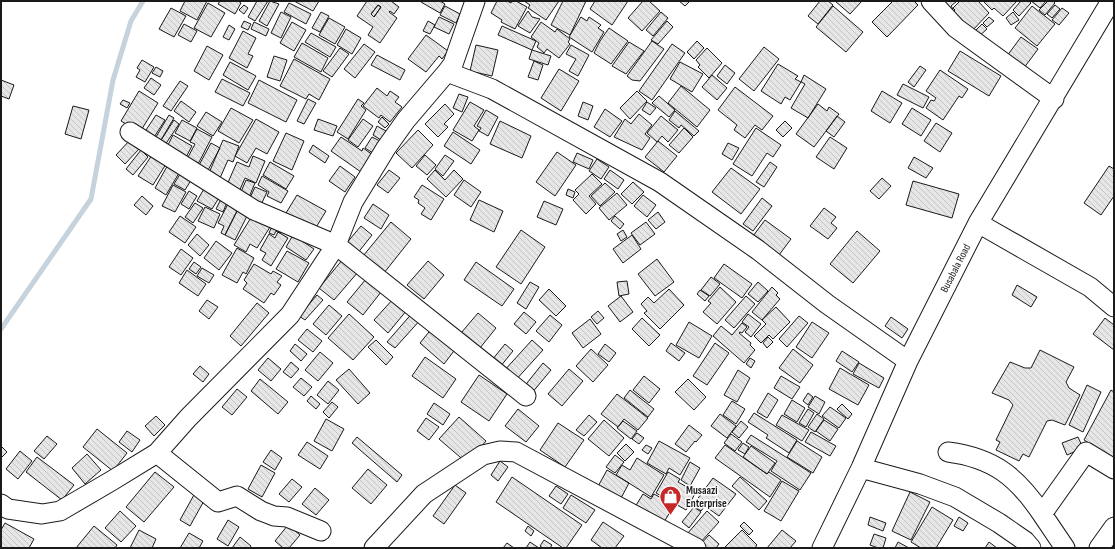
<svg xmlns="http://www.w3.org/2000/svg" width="1115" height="549" font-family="'Sofia Sans Condensed',sans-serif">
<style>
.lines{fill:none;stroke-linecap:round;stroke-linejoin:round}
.stream{stroke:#c6d2dc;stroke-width:5}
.building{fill:url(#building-back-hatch);stroke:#1a1a1a;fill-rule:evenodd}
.minor-casing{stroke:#1a1a1a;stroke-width:21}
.minor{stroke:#fff;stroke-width:19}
.labels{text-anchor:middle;stroke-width:3;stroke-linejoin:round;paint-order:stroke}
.street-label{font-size:11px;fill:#1a1a1a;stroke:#fff}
.poi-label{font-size:11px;font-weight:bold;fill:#1a1a1a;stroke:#fff;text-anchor:start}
</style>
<defs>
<pattern id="building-back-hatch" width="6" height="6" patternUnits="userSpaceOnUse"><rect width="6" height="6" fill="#e6e6e6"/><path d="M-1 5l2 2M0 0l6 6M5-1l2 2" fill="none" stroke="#c5c5c5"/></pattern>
</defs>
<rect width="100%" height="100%" fill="#fff"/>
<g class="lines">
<path class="stream" d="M 1,329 L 91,199 L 113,80 L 131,21 L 143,1"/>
</g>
<path class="building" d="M 185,1 L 207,1 L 197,20 L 180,11 Z
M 220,1 L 238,1 L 241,3 L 235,14 L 218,4 Z
M 257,1 L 268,1 L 255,21 L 248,17 Z
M 270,1 L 279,4 L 267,26 L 259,21 Z
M 294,1 L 319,1 L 313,11 Z
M 367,1 L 391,1 L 399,7 L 394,14 L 390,11 L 389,12 L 397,18 L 380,43 L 368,35 L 373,27 L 357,16 ZM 378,5 L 381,7 L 374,17 L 371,14 Z
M 421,1 L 440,1 L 445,4 L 440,13 L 421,2 Z
M 497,1 L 507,1 L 511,3 L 512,1 L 516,1 L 527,7 L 515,29 L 501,22 L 502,20 L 491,13 Z
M 524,1 L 559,1 L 546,20 L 528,8 L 530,5 Z
M 563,1 L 586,1 L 570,35 L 551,25 Z
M 595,1 L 628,1 L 612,25 L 590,9 Z
M 643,1 L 649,1 L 660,11 L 642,31 L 628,18 Z
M 679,1 L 690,1 L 685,6 Z
M 820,1 L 828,1 L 833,5 L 818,24 L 808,16 Z
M 835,1 L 862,1 L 850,14 Z
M 893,1 L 914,1 L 918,5 L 887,37 L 872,22 Z
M 938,1 L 957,1 L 951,6 L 953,9 L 948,13 Z
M 960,1 L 978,1 L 989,13 L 971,32 L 952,13 L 955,10 L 953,8 Z
M 983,1 L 1017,1 L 1003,16 L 994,8 L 992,10 Z
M 1021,1 L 1029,1 L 1031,3 L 1019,16 L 1013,10 Z
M 1031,1 L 1046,1 L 1040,8 Z
M 1048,1 L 1053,1 L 1055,3 L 1045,15 L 1039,10 Z
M 208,3 L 225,13 L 211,37 L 194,28 Z
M 289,3 L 311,14 L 306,24 L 284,12 Z
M 244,5 L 248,8 L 244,14 L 239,10 Z
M 378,5 L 381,7 L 374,17 L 371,14 Z
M 1055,5 L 1060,9 L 1052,18 L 1047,14 Z
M 445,6 L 460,14 L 456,23 L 440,15 Z
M 833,6 L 863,32 L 846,52 L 816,27 Z
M 1032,6 L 1055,24 L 1037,46 L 1015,28 Z
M 171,8 L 186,16 L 174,37 L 159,29 Z
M 1062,8 L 1069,13 L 1059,25 L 1052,20 Z
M 528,11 L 532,17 L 540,19 L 530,33 L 518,26 Z
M 281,12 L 291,17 L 281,38 L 271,33 Z
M 321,12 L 329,16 L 320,32 L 312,28 Z
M 661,12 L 668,18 L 653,36 L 646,30 Z
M 1013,12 L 1019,20 L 1011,25 L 1006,18 Z
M 439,17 L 454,24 L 449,34 L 434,27 Z
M 581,17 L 587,21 L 589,17 L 601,25 L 598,28 L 604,32 L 592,52 L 569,37 Z
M 989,17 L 994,21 L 987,27 L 983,23 Z
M 329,18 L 345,27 L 335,44 L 319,35 Z
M 244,21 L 251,24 L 248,30 L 241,27 Z
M 428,21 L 435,25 L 430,34 L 423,31 Z
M 667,21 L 673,27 L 658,44 L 651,40 Z
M 254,22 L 269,29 L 266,36 L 251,29 Z
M 292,22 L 306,30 L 294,51 L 280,43 Z
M 541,22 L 555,32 L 557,29 L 570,39 L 568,42 L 570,44 L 559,58 L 547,49 L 544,53 L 537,47 L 539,43 L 531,37 Z
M 184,24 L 197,31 L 191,42 L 178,35 Z
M 982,24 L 987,29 L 977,38 L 973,33 Z
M 229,25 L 235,29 L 229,40 L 223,37 Z
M 502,26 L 536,41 L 532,50 L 498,35 Z
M 609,28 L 628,41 L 611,64 L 594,53 L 600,41 Z
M 346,29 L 361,38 L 352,54 L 337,45 Z
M 243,31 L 256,38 L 248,54 L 253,56 L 247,68 L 229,58 Z
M 311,33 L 336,47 L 330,57 L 305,42 Z
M 426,35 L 448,51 L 442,59 L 439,56 L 426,72 L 408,59 Z
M 1021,37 L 1038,49 L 1021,72 L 1004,60 Z
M 652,41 L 664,49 L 640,81 L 632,80 L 627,76 Z
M 697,41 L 704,48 L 694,59 L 687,52 Z
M 629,42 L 644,51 L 626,74 L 612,66 Z
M 302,43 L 328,58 L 321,72 L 294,57 Z
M 364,44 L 375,52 L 355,78 L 344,69 Z
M 672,44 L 685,53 L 652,100 L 639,91 Z
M 476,45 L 498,50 L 492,76 L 470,71 Z
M 571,45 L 589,55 L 578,76 L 569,71 L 576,59 L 566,54 Z
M 207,46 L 223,55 L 209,80 L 194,71 Z
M 764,47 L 779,59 L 754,91 L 739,79 Z
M 340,48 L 349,54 L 332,77 L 323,71 Z
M 707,48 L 722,63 L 709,78 L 698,67 L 700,65 L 696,60 Z
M 532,50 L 551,56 L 548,65 L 529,59 Z
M 960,51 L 1001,76 L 989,96 L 948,71 Z
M 377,55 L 405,70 L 400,80 L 371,65 Z
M 274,56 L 287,60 L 280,81 L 267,77 Z
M 294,59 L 330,79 L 319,100 L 309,94 L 306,99 L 280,86 Z
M 142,60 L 154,67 L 145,82 L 136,77 L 140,70 L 137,68 Z
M 534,61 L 543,65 L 538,80 L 528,77 Z
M 230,62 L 256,76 L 248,90 L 223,75 Z
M 680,62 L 703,74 L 692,92 L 670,79 Z
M 778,64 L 798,76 L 795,79 L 801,82 L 790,100 L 785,97 L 781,104 L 761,91 Z
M 725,65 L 735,73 L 727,84 L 717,76 Z
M 920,66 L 926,70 L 914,87 L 908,82 Z
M 156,67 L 163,71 L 160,77 L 152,73 Z
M 559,69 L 579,81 L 561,111 L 541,98 Z
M 940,70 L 968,89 L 962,98 L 959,96 L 943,120 L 926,108 L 931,100 L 934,101 L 936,98 L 926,91 Z
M 712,75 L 727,88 L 717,100 L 702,87 Z
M 804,75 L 826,89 L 808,118 L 791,108 L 805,84 L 801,82 Z
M 151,78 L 161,85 L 154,95 L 144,88 Z
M 222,79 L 250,93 L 243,106 L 215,92 Z
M 1,80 L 14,85 L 9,99 L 1,96 Z
M 259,80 L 297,100 L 286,122 L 248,103 Z
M 180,81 L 188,86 L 171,111 L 163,106 Z
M 903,84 L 929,97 L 923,108 L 897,95 Z
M 681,86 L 710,110 L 697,127 L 668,103 Z
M 735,87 L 773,116 L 762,130 L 755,125 L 745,138 L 734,130 L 737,125 L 718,110 Z
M 377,88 L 387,96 L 390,91 L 399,97 L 395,102 L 402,107 L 390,122 L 381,115 L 379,118 L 363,106 Z
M 139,91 L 158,103 L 140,132 L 121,121 Z
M 637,91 L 647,101 L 630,119 L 620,108 Z
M 882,91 L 902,103 L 890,123 L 871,111 Z
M 459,94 L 468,97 L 462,112 L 453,108 Z
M 659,96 L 675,110 L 669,117 L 652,103 Z
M 308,99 L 316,103 L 304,124 L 297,121 Z
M 358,99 L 364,103 L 361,106 L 366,110 L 348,139 L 337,132 Z
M 123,100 L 130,103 L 127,108 L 120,104 Z
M 181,101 L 196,112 L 189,122 L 174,111 Z
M 470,102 L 484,110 L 474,126 L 479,130 L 472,141 L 453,130 Z
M 583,102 L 593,106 L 588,120 L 578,116 Z
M 647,102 L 656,108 L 650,115 L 642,110 Z
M 445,104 L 454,114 L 444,124 L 448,127 L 438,137 L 425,124 Z
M 818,104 L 827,111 L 829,107 L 839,114 L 814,147 L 796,134 Z
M 73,106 L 89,110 L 81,139 L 65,134 Z
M 231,108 L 253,120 L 239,143 L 218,131 Z
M 912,108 L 931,120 L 921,136 L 902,124 Z
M 605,109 L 622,121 L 610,137 L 594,127 Z
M 486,110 L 498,117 L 488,136 L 479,131 L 481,128 L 477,126 Z
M 675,111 L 699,131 L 694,136 L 681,125 L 679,128 L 669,120 Z
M 206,112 L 222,122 L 213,136 L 197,126 Z
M 639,114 L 652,125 L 645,134 L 650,138 L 642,150 L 614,137 L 625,119 L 631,124 Z
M 156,115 L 165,120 L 151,142 L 142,136 Z
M 169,115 L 174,118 L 158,145 L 153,142 Z
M 661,116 L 678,130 L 668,142 L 662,136 L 657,142 L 647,133 Z
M 837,116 L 845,122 L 834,137 L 826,131 Z
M 382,117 L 389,124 L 385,128 L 378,122 Z
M 256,119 L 279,132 L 267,154 L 256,148 L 247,163 L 235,156 Z
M 318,119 L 337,126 L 333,136 L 314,130 Z
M 363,119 L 373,126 L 358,147 L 348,140 Z
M 174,120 L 179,124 L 163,148 L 158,145 Z
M 182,120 L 197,128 L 190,141 L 175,133 Z
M 500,121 L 531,136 L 522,158 L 490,144 Z
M 785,121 L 792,128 L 783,137 L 776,130 Z
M 936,123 L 952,133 L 940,152 L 924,141 Z
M 377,126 L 386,131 L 381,140 L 373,135 Z
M 684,128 L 693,137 L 679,153 L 669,145 Z
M 756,128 L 781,145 L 773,157 L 767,153 L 752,176 L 733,164 Z
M 197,129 L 212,137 L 197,166 L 186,161 L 195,144 L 190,142 Z
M 418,130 L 433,145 L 412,168 L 396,153 Z
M 453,132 L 480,150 L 471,164 L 444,146 Z
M 286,133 L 304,141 L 292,170 L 273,161 Z
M 173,135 L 192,146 L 185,159 L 166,149 Z
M 341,137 L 362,151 L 363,148 L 373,155 L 361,172 L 331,151 Z
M 372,137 L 380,141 L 373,153 L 365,148 Z
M 830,137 L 847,148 L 834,169 L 816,157 Z
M 130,140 L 139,149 L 125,164 L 116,155 Z
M 223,140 L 239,146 L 233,162 L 228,160 L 220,178 L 209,173 Z
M 658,141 L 677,156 L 664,172 L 645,157 Z
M 211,143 L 220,148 L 207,172 L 198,167 Z
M 728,143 L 739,148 L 732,160 L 722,154 Z
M 313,145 L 329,156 L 325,163 L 309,152 Z
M 141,150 L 148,157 L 133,175 L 126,169 Z
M 557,152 L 576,165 L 555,196 L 536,182 Z
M 577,153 L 593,160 L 589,169 L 573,162 Z
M 152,155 L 166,164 L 153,185 L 138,176 Z
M 425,155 L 436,165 L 427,175 L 416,166 Z
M 445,155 L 454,161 L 443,176 L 435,169 Z
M 253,156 L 265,161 L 256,183 L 245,178 L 239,192 L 226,187 L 237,162 L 249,167 Z
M 914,157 L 933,168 L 926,178 L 908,168 Z
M 597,159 L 609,167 L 601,179 L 589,171 Z
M 170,161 L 182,168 L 166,195 L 155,188 Z
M 270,162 L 294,176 L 286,189 L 263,175 Z
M 770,162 L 777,167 L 764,187 L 756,182 Z
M 340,166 L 355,177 L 345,192 L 329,181 Z
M 1109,166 L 1114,169 L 1114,196 L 1101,215 L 1084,203 Z
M 731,168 L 760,189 L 741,214 L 712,192 Z
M 389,170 L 400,178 L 388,193 L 377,185 Z
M 435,170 L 445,180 L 454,170 L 463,179 L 446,197 L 427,179 Z
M 610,170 L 624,180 L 618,189 L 604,179 Z
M 182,171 L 193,177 L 185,190 L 174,184 Z
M 592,174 L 602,184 L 589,196 L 596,204 L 586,214 L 573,200 L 579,194 L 575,190 Z
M 262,176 L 288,191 L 281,203 L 267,196 L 269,192 L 258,185 Z
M 882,178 L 891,186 L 879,199 L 870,191 Z
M 246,180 L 255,183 L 247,202 L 238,199 Z
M 464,180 L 481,192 L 471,207 L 454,195 Z
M 913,181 L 959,194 L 952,218 L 906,205 Z
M 633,182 L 644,192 L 632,204 L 621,194 Z
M 605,183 L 615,192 L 600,206 L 591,196 Z
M 173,185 L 186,192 L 175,212 L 162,206 Z
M 422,185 L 444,199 L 431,220 L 421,214 L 425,208 L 418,203 L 419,200 L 414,197 Z
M 205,187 L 220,196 L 212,209 L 197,201 Z
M 255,187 L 267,192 L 260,207 L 248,202 Z
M 568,189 L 575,192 L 573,198 L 566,195 Z
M 189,191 L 197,196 L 189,209 L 181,204 Z
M 617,193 L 627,205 L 609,220 L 599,208 Z
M 297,195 L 326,211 L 315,229 L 286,213 Z
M 643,195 L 656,205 L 647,217 L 634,206 Z
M 142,196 L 153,206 L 146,215 L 134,205 Z
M 222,197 L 228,200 L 223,212 L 216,209 Z
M 762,198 L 772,206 L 753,231 L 743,224 Z
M 479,200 L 503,211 L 494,232 L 470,220 Z
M 544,201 L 563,209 L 556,225 L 537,217 Z
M 195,203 L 203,208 L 193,223 L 185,217 Z
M 228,204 L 238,209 L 225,235 L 221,233 L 224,226 L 218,223 Z
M 373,204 L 389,215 L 381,229 L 364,218 Z
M 205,207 L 220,214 L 214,228 L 198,221 Z
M 824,208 L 836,217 L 831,223 L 837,228 L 828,239 L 810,226 Z
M 238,209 L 248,214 L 235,240 L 225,235 Z
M 658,212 L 665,222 L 656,229 L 648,220 Z
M 180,216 L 196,227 L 185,243 L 169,232 Z
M 252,216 L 270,227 L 257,248 L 250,244 L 246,252 L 234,245 Z
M 615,216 L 624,224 L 620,229 L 611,221 Z
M 765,220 L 791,239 L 776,259 L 750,240 Z
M 391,222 L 411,239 L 384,273 L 363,256 Z
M 646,222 L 655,234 L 640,245 L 631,233 Z
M 273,224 L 282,229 L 280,233 L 276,231 L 274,235 L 269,233 Z
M 361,226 L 372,235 L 357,254 L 345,245 Z
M 521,230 L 545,247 L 521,284 L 496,267 Z
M 623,230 L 627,237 L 621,241 L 617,234 Z
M 857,231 L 880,251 L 853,283 L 830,264 Z
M 278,232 L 288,238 L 271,266 L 262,260 L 266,253 L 260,250 L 269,234 L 275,238 Z
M 197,234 L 209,245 L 200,256 L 188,245 Z
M 293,235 L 314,249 L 306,260 L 286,247 Z
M 632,235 L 641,249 L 623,263 L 613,249 Z
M 216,241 L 232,253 L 219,270 L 204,258 Z
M 237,248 L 254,258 L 246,274 L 243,272 L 237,283 L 222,275 Z
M 181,249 L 193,258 L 181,275 L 169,267 Z
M 287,251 L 309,263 L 298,282 L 276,269 Z
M 343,259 L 358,272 L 334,300 L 319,288 Z
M 657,259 L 674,282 L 655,296 L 638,274 Z
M 428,261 L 444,275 L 424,299 L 407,285 Z
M 194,262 L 201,267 L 196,274 L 189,269 Z
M 476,262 L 514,289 L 502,306 L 464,280 Z
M 254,264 L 271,274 L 273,271 L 282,276 L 277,282 L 281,285 L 274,295 L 271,293 L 264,303 L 243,289 L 247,283 L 244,280 Z
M 724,264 L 752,284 L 742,298 L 714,278 Z
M 202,268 L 214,275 L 209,283 L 197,276 Z
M 187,270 L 206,284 L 198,296 L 179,283 Z
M 711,277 L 720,284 L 710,296 L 701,290 Z
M 366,279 L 381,292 L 363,315 L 347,302 Z
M 627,281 L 629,294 L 619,296 L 617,282 Z
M 530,282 L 539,287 L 526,309 L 517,303 Z
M 758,282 L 768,291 L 758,302 L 748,294 Z
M 1017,285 L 1037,297 L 1031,307 L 1012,295 Z
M 720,287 L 736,302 L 717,324 L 703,312 L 711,303 L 708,301 Z
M 772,287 L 778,293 L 776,295 L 780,299 L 762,320 L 752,312 Z
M 549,289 L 566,306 L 556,316 L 539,300 Z
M 669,289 L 684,305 L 660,329 L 644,313 L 647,311 L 641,304 L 648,297 L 654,303 Z
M 700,290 L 709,296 L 705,301 L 697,294 Z
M 317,295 L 323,300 L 305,320 L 299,316 Z
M 621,296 L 633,312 L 620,322 L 608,306 Z
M 746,296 L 755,304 L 734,328 L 725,320 Z
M 394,298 L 407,310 L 388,333 L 374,320 Z
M 207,300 L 218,307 L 209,319 L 199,311 Z
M 257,303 L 269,313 L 241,346 L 230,336 Z
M 329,305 L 342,316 L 326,335 L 313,324 Z
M 776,307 L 790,322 L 773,339 L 769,335 L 761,343 L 754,336 L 766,324 L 762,320 Z
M 414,311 L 422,318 L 395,348 L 387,342 Z
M 598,311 L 604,318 L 597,324 L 591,317 Z
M 524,312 L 536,322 L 526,334 L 514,324 Z
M 478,313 L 496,328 L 480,348 L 461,333 Z
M 349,314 L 374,337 L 353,360 L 328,338 Z
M 748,314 L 761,324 L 751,337 L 745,332 L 749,327 L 742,322 Z
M 550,315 L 562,325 L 549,342 L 536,331 Z
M 799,316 L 808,323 L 787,347 L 779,339 Z
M 891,317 L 908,329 L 902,338 L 885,326 Z
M 642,318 L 660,335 L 649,346 L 632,329 Z
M 1105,318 L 1114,325 L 1114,350 L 1093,334 Z
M 590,319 L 601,334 L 583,348 L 572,333 Z
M 689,322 L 712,336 L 699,358 L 676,345 Z
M 812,322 L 829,333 L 812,358 L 796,347 Z
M 742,323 L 747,327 L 742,333 L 740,332 L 739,333 L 751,343 L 750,345 L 755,350 L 744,363 L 713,336 L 721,326 L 732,335 Z
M 433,327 L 457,347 L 444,364 L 420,343 Z
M 307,329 L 322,341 L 313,352 L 298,340 Z
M 768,337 L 773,342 L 767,348 L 763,343 Z
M 376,340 L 393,357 L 386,365 L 368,347 Z
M 532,340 L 543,350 L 514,382 L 503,372 Z
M 671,343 L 685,353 L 679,361 L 666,351 Z
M 715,343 L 729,353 L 707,385 L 693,376 Z
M 295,344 L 307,354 L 301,361 L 290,351 Z
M 505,344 L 513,351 L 500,367 L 492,360 Z
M 605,344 L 616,353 L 609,362 L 598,354 Z
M 591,349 L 608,365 L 593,382 L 576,366 Z
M 793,349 L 813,365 L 800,383 L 779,368 Z
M 1040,350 L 1074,367 L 1066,382 L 1069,388 L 1080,395 L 1065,425 L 1052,420 L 1047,421 L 1029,457 L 1023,454 L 1019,461 L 996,450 L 1000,442 L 996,440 L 1013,405 L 1009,400 L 992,393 L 1010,362 L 1025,368 L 1031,368 Z
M 842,351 L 859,362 L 852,372 L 836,361 Z
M 320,352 L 333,363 L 318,381 L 305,370 Z
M 425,357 L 456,379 L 443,398 L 412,376 Z
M 268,358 L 281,369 L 271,381 L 258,370 Z
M 750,358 L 755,361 L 751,368 L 746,364 Z
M 291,362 L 299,369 L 291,378 L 283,372 Z
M 543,363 L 551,370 L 531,394 L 523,388 Z
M 859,363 L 884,378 L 879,388 L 853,374 Z
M 200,366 L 209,374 L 203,382 L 193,374 Z
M 840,368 L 869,385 L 858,405 L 829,389 Z
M 349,369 L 370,393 L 358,404 L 336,380 Z
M 569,369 L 583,381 L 562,406 L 548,394 Z
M 738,370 L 750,378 L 737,402 L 724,395 Z
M 479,375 L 507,394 L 489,421 L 461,402 Z
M 644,376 L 660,389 L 649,403 L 633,390 Z
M 781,376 L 800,387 L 792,399 L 774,388 Z
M 301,378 L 312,387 L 304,396 L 293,387 Z
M 260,379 L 288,402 L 278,414 L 251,391 Z
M 688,379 L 706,397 L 694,410 L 675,392 Z
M 328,381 L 339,390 L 328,404 L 317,395 Z
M 1087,385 L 1101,392 L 1083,432 L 1069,425 Z
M 237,389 L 247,397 L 232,415 L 222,407 Z
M 630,390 L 654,409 L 648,417 L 624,398 Z
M 1111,390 L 1114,392 L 1114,458 L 1084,440 Z
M 768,393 L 778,400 L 767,418 L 757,412 Z
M 808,393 L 813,397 L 808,405 L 803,401 Z
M 617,394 L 648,418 L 638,430 L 624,419 L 618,427 L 601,414 Z
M 311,396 L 320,404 L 316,409 L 307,401 Z
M 815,396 L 825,402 L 819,414 L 808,407 Z
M 792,400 L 805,408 L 797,422 L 784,414 Z
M 732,401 L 745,409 L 736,424 L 723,415 Z
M 332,402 L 338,407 L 329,418 L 323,412 Z
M 434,403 L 450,414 L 443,425 L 427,414 Z
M 842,404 L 852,414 L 848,419 L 837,409 Z
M 830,407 L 846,418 L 839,428 L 822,416 Z
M 518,409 L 539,426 L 526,442 L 505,426 Z
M 808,409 L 814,413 L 806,427 L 799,423 Z
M 754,413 L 797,440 L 789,453 L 766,438 L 768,435 L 748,422 Z
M 720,414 L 736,426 L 727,438 L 711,426 Z
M 817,414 L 824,419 L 815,432 L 808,427 Z
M 589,415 L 597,422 L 584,436 L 576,430 Z
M 782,415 L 809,430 L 802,441 L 776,425 Z
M 156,416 L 165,425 L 154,436 L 145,426 Z
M 459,417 L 486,441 L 467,463 L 439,439 Z
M 426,418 L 439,427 L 429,440 L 417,431 Z
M 326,419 L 344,429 L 332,451 L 314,441 Z
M 604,420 L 624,438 L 609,456 L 588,439 Z
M 824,420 L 838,429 L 830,441 L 816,431 Z
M 623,421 L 637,431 L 631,439 L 617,428 Z
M 741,421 L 748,427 L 739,438 L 732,432 Z
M 558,423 L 584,440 L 565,467 L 540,450 Z
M 689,425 L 702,435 L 696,442 L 695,441 L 686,452 L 675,444 Z
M 97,429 L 127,453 L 113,471 L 83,447 Z
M 127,431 L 140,440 L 132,452 L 119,442 Z
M 811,432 L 836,446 L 830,456 L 805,442 Z
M 637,433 L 644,438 L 639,444 L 632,439 Z
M 731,434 L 742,442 L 735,451 L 724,443 Z
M 751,435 L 811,473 L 800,490 L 771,471 L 777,461 L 746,442 Z
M 47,436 L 57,444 L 44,459 L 34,451 Z
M 357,437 L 402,475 L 397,482 L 352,443 Z
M 1078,437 L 1083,448 L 1067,455 L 1062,443 Z
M 659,441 L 690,458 L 680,475 L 669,468 L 666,474 L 647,463 Z
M 797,441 L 822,457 L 813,473 L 787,457 Z
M 307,442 L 328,456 L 320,469 L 298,455 Z
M 743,443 L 749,447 L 745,454 L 738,450 Z
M 626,444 L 634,452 L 625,461 L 617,453 Z
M 646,445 L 652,448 L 648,454 L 642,450 Z
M 725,445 L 767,474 L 769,472 L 781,480 L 770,497 L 715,458 Z
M 1,446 L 7,452 L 1,458 Z
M 751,446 L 775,463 L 767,474 L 743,457 Z
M 271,450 L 282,458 L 275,470 L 263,462 Z
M 20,451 L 32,461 L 18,479 L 6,469 Z
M 87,454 L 101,470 L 85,484 L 72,468 Z
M 615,455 L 624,462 L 615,473 L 606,467 Z
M 37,457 L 74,485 L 62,500 L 26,472 Z
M 637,458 L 664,475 L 651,497 L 616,475 L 622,465 L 630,470 Z
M 500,461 L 508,467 L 498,481 L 491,475 Z
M 690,462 L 700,468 L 690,486 L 681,480 Z
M 261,465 L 275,473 L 262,497 L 248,489 Z
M 368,469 L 387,485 L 371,504 L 352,488 Z
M 607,470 L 629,483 L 619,502 L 596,490 Z
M 155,472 L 174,487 L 144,522 L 126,507 Z
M 668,472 L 680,479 L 678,482 L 696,492 L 686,510 L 656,493 Z
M 512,477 L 582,525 L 566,548 L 563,548 L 496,502 Z
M 740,477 L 767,501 L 759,510 L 732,486 Z
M 713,478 L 736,494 L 719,516 L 705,506 L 701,511 L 693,505 Z
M 292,479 L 302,487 L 289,502 L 279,494 Z
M 782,481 L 799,491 L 781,521 L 764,511 Z
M 455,485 L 466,493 L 444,524 L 433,516 Z
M 556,486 L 568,494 L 561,504 L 549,496 Z
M 315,488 L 329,500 L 316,515 L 302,504 Z
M 910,492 L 930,502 L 911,540 L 892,531 Z
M 195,493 L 205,499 L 190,526 L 180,520 Z
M 643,494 L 651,499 L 654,494 L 674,505 L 663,524 L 635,507 Z
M 571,495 L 595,510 L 586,523 L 563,508 Z
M 694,507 L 701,512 L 689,528 L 682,522 Z
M 932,507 L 953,520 L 936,548 L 921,548 L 911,542 Z
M 120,511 L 136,526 L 121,542 L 105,528 Z
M 707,511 L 719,522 L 699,544 L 687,534 Z
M 870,517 L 886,523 L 883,531 L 868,525 Z
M 959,517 L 968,523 L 963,531 L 954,526 Z
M 228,520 L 239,527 L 228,546 L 217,539 Z
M 603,522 L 624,536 L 615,548 L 602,548 L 591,540 Z
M 744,522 L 753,531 L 749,535 L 740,526 Z
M 5,523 L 34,539 L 29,548 L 1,548 L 1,530 Z
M 288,525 L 300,535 L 289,548 L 283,548 L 275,541 Z
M 94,526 L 117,545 L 115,548 L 76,548 Z
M 528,526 L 534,531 L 531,536 L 525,531 Z
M 139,530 L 156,539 L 152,548 L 130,548 Z
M 742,530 L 757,545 L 755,548 L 724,548 Z
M 782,530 L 796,541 L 790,548 L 767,548 Z
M 189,533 L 203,541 L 199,548 L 180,548 Z
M 874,534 L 886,538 L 883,548 L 878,548 L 870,545 Z
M 709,535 L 719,544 L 716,548 L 701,548 L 699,546 Z
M 240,537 L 251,546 L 250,548 L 232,548 Z
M 544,540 L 552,545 L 550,548 L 543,548 L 540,546 Z
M 530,542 L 539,548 L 526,548 Z
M 898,542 L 909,548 L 895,548 Z
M 989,542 L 997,548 L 985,548 Z
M 507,543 L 514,548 L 503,548 Z"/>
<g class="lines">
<defs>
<path id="minor" d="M 931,1 L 956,28 L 1054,99
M 447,72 L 492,89 L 660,182 L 758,250 L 827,304 L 908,361
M 130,132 L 254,210 L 336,245 L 526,396
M 978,223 L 1090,287 L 1114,307
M 948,452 C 994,458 1017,477 1042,514
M 157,453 L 218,502 L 237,496 L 261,511 L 274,516 L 287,517 L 321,531
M 861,468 L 920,484 L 955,497 L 999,523 L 1025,541 L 1031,548
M 1,504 L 8,509 L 42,514 L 60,511 L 113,480 L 157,453 L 188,418 L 290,315 L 336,245 L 353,202 L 386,148 L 406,120 L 447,72 L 453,64 L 475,1
M 374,548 L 424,494 L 483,455 L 500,451 L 516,452 L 696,548
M 822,548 L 861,468 L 908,361 L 978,223 L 1111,1
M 1065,548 L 1042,514 L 1086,452 L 1114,469
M 1099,548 L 1114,527"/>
</defs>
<use href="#minor" class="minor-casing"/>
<use href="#minor" class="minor"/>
</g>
<defs>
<symbol id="shop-pin" viewBox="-11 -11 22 30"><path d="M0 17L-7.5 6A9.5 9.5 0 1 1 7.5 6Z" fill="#c62828" stroke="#fff"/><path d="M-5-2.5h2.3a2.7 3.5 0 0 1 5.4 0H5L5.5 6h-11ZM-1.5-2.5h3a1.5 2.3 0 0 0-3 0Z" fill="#fff"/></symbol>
</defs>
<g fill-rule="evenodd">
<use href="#shop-pin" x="658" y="484" width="25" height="34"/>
</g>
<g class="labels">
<g class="street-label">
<text transform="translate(955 268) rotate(-63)" y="4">Busabala Road</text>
</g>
<g class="poi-label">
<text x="686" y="494">Musaazi<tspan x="686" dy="13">Enterprise</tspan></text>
</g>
</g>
<rect width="1115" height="549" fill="none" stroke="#1a1a1a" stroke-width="4"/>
</svg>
